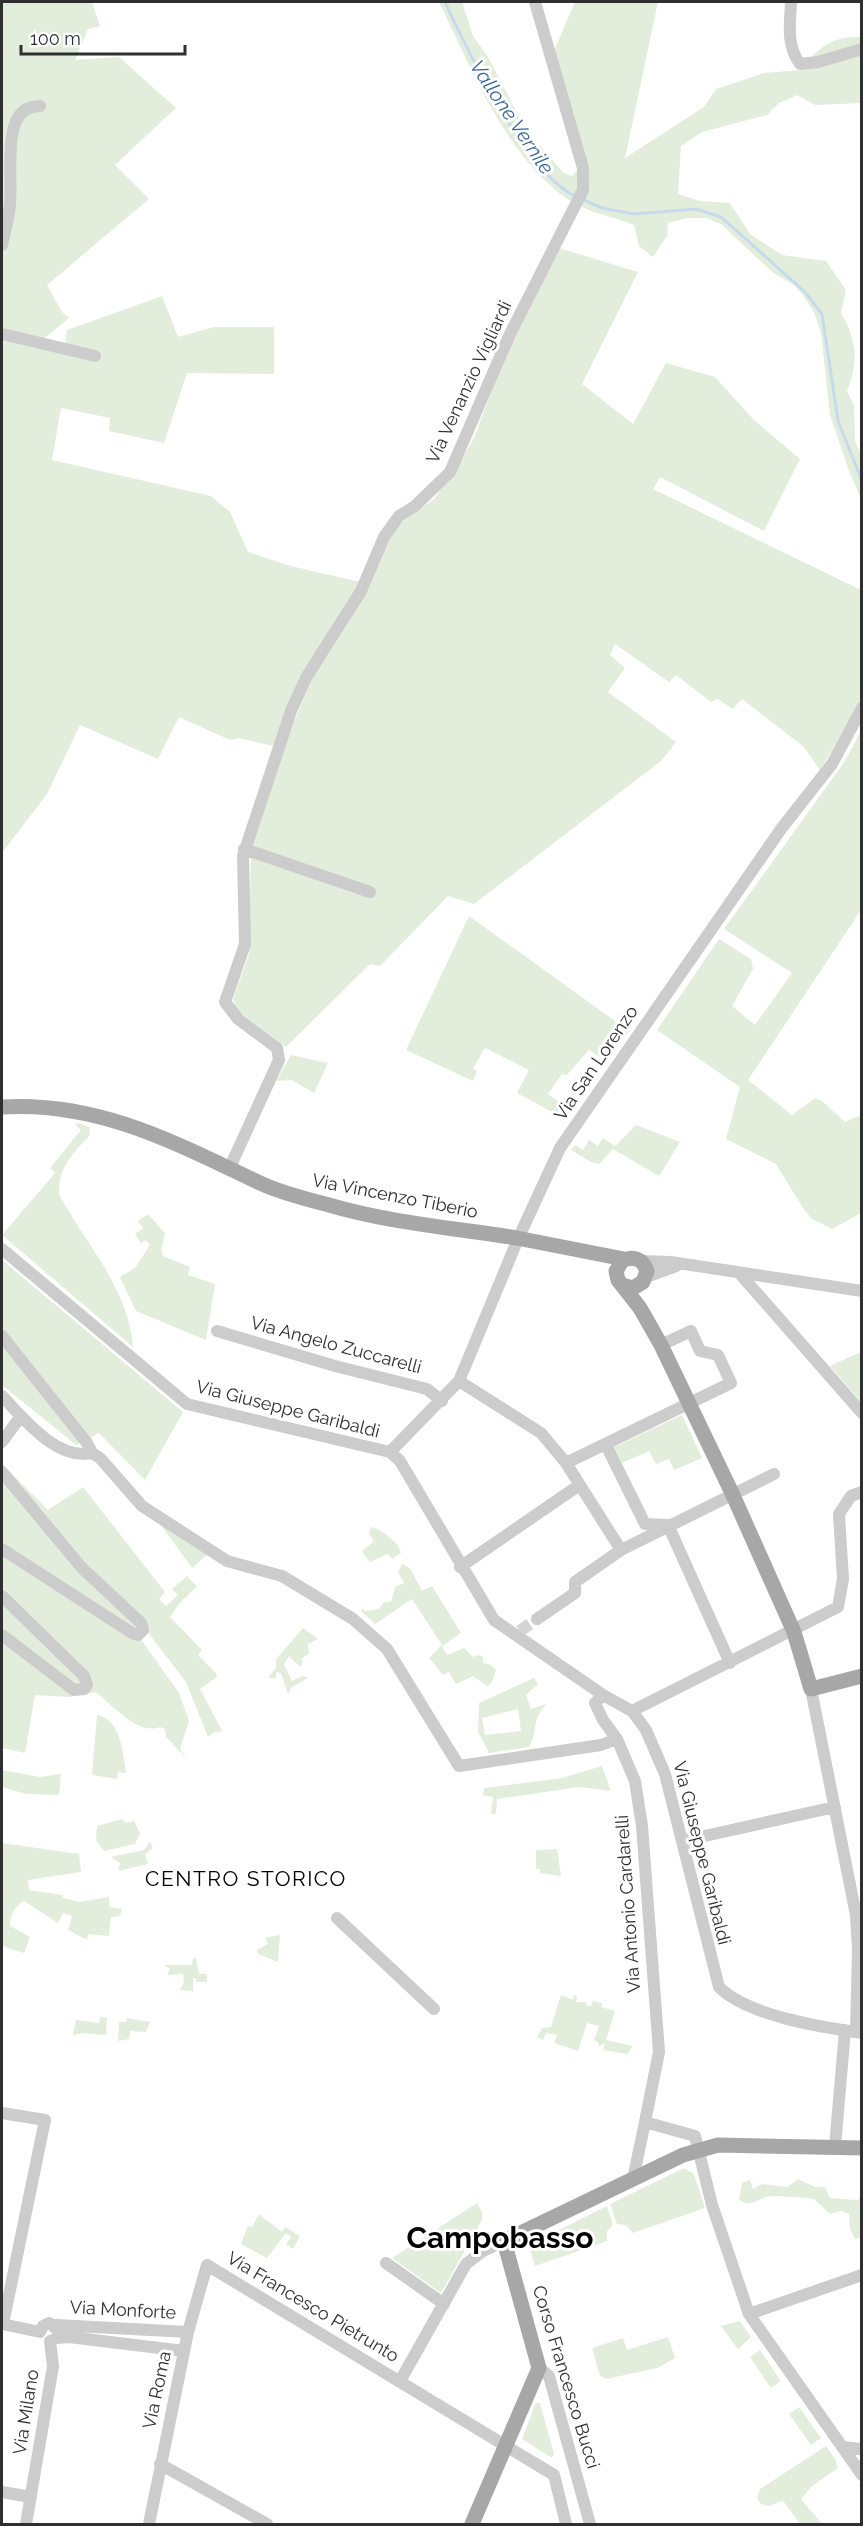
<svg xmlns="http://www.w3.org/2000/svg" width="863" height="2526" font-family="Raleway,sans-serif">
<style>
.green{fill:#e3eddb;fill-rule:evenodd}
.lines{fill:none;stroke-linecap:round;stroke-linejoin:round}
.stream{stroke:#c6daee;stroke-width:3}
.minor-tunnel{stroke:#d5d5d5;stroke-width:12;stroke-dasharray:12 6;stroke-linecap:butt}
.minor{stroke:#ccc;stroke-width:12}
.major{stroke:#a7a7a7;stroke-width:15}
.labels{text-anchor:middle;stroke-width:6;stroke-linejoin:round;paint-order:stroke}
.street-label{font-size:18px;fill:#2f2f2f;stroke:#fff}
.water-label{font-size:20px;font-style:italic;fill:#376797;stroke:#fff}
.quarter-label{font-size:21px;letter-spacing:1.5px;fill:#000;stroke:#fff}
.town-label{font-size:30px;font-weight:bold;fill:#000;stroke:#fff}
</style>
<rect width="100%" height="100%" fill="#fff"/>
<path class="green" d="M 2,2 L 92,2 L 100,26 L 88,29 L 75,60 L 119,57 L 176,108 L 115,165 L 149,199 L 47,285 L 62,312 L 69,318 L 45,338 L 65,344 L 67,330 L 162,296 L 178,337 L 214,327 L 274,327 L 274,374 L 187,373 L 164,443 L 109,431 L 110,418 L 61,408 L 52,460 L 211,496 L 230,512 L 248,552 L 291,566 L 360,582 L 273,746 L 238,738 L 230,740 L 179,717 L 158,759 L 80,725 L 47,794 L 2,853 Z
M 439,2 L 462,2 L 473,36 L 488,57 L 527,132 L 564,173 L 572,176 L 580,167 L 589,180 L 553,53 L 575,2 L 658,2 L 625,158 L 704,107 L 716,89 L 764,73 L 801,70 C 818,47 832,36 861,37 L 861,103 L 815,105 L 797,95 L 779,103 L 767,115 L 702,132 L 681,146 L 678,194 L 700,201 L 730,203 L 750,234 L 782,255 L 826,261 L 846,290 L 841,313 C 857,340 859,362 847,391 L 854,405 L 855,441 L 861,454 L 861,499 L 849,471 L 830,415 L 821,333 L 814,312 L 802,294 L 794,285 L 772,272 L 721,224 L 706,218 L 686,218 L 668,223 L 667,236 L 653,257 L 639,246 L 634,225 C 610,215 589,214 566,198 C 504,154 471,67 439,2 Z
M 559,248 L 638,272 L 582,384 L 633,424 L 666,363 L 715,377 L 754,420 L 800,459 L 764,531 L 660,477 L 653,489 L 861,590 L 862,700 L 820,770 L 804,747 L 742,699 L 733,709 L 718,699 L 711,702 L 676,675 L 669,682 L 615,644 L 610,655 L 625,668 L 608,692 L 676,742 L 661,761 L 474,904 L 448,896 L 380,966 L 370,964 L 286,1047 L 238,1011 L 233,999 L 249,954 L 251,844 L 283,748 L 318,665 L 387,538 L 400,523 L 434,499 L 459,464 L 474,438 L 504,358 Z
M 861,731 L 861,910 L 748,1080 L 792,1115 L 815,1098 L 822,1101 L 845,1122 L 861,1115 L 861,1213 L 832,1229 L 812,1219 L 803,1208 L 776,1164 L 726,1139 L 740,1087 L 657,1030 L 719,939 L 751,959 L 753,969 L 732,1006 L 755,1025 L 792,973 L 724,929 L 845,761 Z
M 469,916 L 629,1031 L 606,1061 L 589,1050 L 567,1075 L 562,1074 L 548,1094 L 572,1111 L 565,1119 L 517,1093 L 529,1070 L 485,1048 L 473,1068 L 477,1071 L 473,1081 L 406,1050 Z
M 291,1055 L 328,1063 L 314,1093 L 292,1080 L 276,1081 Z
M 78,1123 L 89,1127 L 90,1135 C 74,1152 57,1169 59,1194 C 86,1245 128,1287 133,1347 L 2,1235 L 55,1173 L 50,1168 L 81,1130 L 75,1125 Z
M 636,1125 L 680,1142 L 659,1176 L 613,1149 L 599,1164 L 591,1162 L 571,1150 L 575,1145 L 583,1150 L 589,1140 L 598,1146 L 603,1138 L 615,1146 Z
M 148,1214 L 165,1233 L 161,1250 L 163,1256 L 190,1267 L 188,1275 L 215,1284 L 206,1340 L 136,1311 L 120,1277 L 135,1268 L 150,1245 L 146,1240 L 141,1243 L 135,1234 L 143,1228 L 138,1221 Z
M 2,1260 L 183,1412 L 145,1480 L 99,1433 L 76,1445 L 2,1385 Z
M 861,1352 L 861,1402 L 830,1366 Z
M 682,1415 L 702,1458 L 674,1470 L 669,1459 L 656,1464 L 649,1451 L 622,1463 L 614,1447 Z
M 2,1464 L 48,1510 L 83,1487 L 165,1592 L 159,1599 L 166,1606 L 178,1595 L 172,1589 L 187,1576 L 197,1586 L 179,1604 L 170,1617 L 202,1650 L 198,1655 L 216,1673 L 217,1677 L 200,1689 L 222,1731 L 213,1733 L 208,1737 L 186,1682 L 146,1630 L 140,1638 L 179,1693 L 189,1721 L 180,1749 L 187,1759 L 166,1737 L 165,1729 L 160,1727 C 138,1736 111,1704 96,1692 L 68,1697 L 35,1695 L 25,1753 L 2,1748 Z
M 158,1521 L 208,1554 L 192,1568 Z
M 371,1527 C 381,1529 399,1542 401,1553 L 392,1559 L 388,1554 L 370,1562 L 362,1551 L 374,1541 L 369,1534 Z
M 402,1564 L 410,1568 L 422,1591 L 432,1586 L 461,1633 L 442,1646 L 447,1655 L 464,1648 L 473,1657 L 478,1655 L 483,1657 L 483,1663 L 491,1665 L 496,1670 L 492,1682 L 487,1686 L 473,1676 L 456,1684 L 449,1672 L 443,1675 L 429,1658 L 442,1645 L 412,1599 L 375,1624 L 361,1611 L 362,1608 L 365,1611 L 379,1609 L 384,1602 L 391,1602 L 395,1587 L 404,1583 L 398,1572 Z
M 303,1628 L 318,1639 L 308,1644 L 309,1654 L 301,1659 L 303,1662 L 300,1667 L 289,1656 L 284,1664 L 292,1681 L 303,1676 L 308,1678 L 292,1687 L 288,1694 L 281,1673 L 276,1672 L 276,1678 L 268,1678 L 276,1668 L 276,1659 Z
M 534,1678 L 538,1684 L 526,1695 L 531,1709 L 546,1704 C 530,1724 539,1728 529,1747 L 489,1753 L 478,1732 L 479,1703 ZM 518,1709 L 521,1731 L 485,1735 L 482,1718 Z
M 97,1715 C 121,1719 123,1754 126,1773 L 118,1772 L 117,1779 L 92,1775 Z
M 602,1766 L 611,1791 L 579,1787 L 497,1799 L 496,1814 L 491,1814 L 493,1797 L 483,1795 L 484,1788 L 562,1778 Z
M 2,1770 L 40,1777 L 61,1774 L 59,1795 L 26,1794 L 2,1787 Z
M 122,1819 L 126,1823 L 134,1821 L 140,1833 L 135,1844 L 104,1851 L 96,1840 L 97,1826 Z
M 150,1842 L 153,1848 L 145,1854 L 148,1864 L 118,1871 L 120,1863 L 111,1857 L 144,1850 Z
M 2,1843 L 79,1854 L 81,1872 L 28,1880 L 29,1890 L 62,1895 L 63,1898 L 79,1902 L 109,1897 L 109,1907 L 122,1909 L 120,1916 L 111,1917 L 109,1936 L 88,1934 L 87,1940 L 68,1930 L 72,1916 L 63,1913 L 58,1923 L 24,1901 C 16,1904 9,1917 10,1926 L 30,1937 L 24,1953 L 2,1946 Z
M 557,1849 L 561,1876 L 540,1873 L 540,1869 L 536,1869 L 536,1850 Z
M 280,1935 L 278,1962 L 258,1954 L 257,1950 L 268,1944 L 265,1938 Z
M 193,1958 L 196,1958 L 199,1974 L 207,1974 L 207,1982 L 196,1982 L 197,1979 L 193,1978 L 193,1991 L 180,1990 L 184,1982 L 183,1974 L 167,1975 L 170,1969 L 165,1965 L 192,1965 Z
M 561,1995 L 573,2000 L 574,1995 L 577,1996 L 576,2002 L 586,2002 L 586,2005 L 591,2006 L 593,2001 L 602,2003 L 601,2007 L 615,2011 L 606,2040 L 632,2046 L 628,2054 L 603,2050 L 605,2043 L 598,2047 L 599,2043 L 594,2040 L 599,2026 L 587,2023 L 578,2051 L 554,2043 L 557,2035 L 546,2033 L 543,2040 L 537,2037 L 542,2028 L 551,2027 Z
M 100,2017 L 107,2018 L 106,2035 L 84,2033 L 73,2035 L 76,2020 L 99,2023 Z
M 127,2018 L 150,2022 L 146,2032 L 130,2031 L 129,2039 L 118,2041 L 119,2022 L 126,2022 Z
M 684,2168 L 694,2174 L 705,2208 L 633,2233 L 626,2225 L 617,2224 L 610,2204 Z
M 798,2179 L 815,2187 L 825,2187 L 830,2198 L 857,2200 L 861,2198 L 861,2238 L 855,2239 L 850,2229 L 849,2214 L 841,2211 L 830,2214 L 814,2199 C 808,2198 770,2195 766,2197 C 756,2200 749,2208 739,2199 L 742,2183 L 750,2180 L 753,2189 L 762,2184 L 788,2187 Z
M 477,2203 L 482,2212 L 482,2220 L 441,2293 L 392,2258 Z
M 607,2206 L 613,2225 L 607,2231 L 607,2241 L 535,2266 L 531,2253 L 533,2243 Z
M 259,2214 L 282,2232 L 285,2227 L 300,2236 L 293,2249 L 286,2244 L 291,2237 L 286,2233 L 267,2258 L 241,2244 L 248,2226 L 252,2227 Z
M 740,2321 L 751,2337 L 738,2349 L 721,2326 Z
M 668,2337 L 675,2358 L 657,2368 L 606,2379 L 600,2376 L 592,2348 L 623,2338 L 627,2350 Z
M 760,2350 L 781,2381 L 771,2388 L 750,2357 Z
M 536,2403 L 540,2403 L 554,2454 L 552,2458 L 522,2439 Z
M 799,2407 L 821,2438 L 811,2445 L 789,2414 Z
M 826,2446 L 835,2459 L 838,2468 L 812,2486 L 801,2499 L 822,2524 L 800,2524 L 784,2502 L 780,2501 L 770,2506 L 761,2504 L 757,2498 L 760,2489 Z"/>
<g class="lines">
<path class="stream" d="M 445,2 C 467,50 527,174 575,196
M 581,199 L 602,208 L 634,214 L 696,209 L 721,217 L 805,292 L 822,314 L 838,421 L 862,481"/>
<path class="minor-tunnel" d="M 520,1631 L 537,1619"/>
<path class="minor" d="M 791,2 C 790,24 786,45 800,64 L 818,62 L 862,49
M 2,245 C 5,232 9,217 10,204 C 13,169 0,106 40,106
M 2,334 L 95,356
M 244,849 L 370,892
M 230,1167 L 279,1060 L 277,1048 L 238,1019 L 225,1002 L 245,944 L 243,856 L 291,711 L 307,676 L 361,591 L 384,537 L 399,516 L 415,506 L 450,472 L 510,334 L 583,190 L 583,168 L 535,2
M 2,1249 L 187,1404 L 390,1452 L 400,1461 L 494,1620 L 603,1695 L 632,1711 L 646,1730 L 665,1774 L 719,1987 C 748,2016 821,2027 862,2033
M 641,1261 L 671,1262 L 862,1291
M 741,1275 L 862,1413
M 646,1277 L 676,1266
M 217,1331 L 335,1366 L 427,1389 L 442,1401
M 2,1336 L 87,1443 L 92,1453 C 57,1461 24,1419 2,1396
M 459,1381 L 541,1433 L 566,1463 L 621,1550
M 2,1442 L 21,1416
M 606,1445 L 645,1524 L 668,1525 L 730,1663
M 390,1452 L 459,1381 L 518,1239 L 560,1148 L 781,829 L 832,764 L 862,708
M 92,1453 L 100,1458 L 142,1506 L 227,1561 L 282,1576 L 353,1619 L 387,1649 L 459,1766 L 601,1745 L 617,1739
M 566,1463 L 731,1383 L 718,1355 L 700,1351 L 691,1331 L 661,1345
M 2,1472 L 82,1568 L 141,1623 L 143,1630 L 138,1635 L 132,1633 L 2,1549
M 460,1567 L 578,1486
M 2,1596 L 84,1676 L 87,1685 L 84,1689 L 74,1690 L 2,1635
M 537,1619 L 575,1593 L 575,1582 L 621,1550 L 774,1474
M 811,1689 L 856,1915 L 858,1950 L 856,2032
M 603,1695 L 595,1703 L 603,1720 L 617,1739 L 635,1781 L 642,1826 L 659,2052 L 645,2122
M 632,1711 L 838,1607 L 843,1579 L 839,1514 L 851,1496 L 862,1492
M 682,1841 L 835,1807
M 337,1918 L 434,2009
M 2,2113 L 45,2120 L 3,2324
M 835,2147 L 845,2030
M 633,2179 L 645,2122 L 695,2136 L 712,2205 L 749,2314 L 862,2475
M 386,2263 L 444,2304
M 749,2314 L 862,2275
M 2,2324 L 40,2332
M 56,2325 L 188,2332
M 40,2332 L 43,2326 L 49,2323 L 58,2330
M 56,2338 L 69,2337 L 184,2351
M 539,2368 L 549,2376 L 590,2524
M 400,2381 L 466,2264 L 483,2251 L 504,2241
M 842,2447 L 862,2449
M 160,2464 L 267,2524
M 554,2475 L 566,2524
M 2,2492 L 31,2497
M 26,2524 L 53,2366 L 50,2341
M 149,2524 L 188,2332 L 207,2265 L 554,2475"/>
<path class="major" d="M 2,1107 C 98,1101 176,1143 260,1183 C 281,1193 306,1199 329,1205 C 390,1223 455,1228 517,1238 C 553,1245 589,1252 624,1259
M 622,1285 L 633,1288 L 643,1282 L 647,1271 C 643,1259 633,1255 622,1261 L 616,1271 L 618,1280 L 640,1308 L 661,1345 L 732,1493 L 794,1632 L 811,1689 L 862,1676
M 472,2524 L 539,2368 L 504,2241 L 683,2155 L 718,2145 L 862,2148"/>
</g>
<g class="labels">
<g class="street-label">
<text transform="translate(469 382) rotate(-65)" y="6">Via Venanzio Vigliardi</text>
<text transform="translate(596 1063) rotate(-56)" y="6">Via San Lorenzo</text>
<text transform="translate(395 1196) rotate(11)" y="6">Via Vincenzo Tiberio</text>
<text transform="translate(336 1345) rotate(15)" y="6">Via Angelo Zuccarelli</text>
<text transform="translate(288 1409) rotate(14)" y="6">Via Giuseppe Garibaldi</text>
<text transform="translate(702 1853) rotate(76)" y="6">Via Giuseppe Garibaldi</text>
<text transform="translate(628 1904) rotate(-94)" y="6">Via Antonio Cardarelli</text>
<text transform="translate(313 2307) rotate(31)" y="6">Via Francesco Pietrunto</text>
<text transform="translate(123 2310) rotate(3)" y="6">Via Monforte</text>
<text transform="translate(566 2377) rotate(73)" y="6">Corso Francesco Bucci</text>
<text transform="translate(157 2390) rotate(-78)" y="6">Via Roma</text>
<text transform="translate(26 2412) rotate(-81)" y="6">Via Milano</text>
</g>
<g class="water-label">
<text transform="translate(512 117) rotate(56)" y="7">Vallone Vernile</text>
</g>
<g class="quarter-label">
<text x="246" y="1886">CENTRO STORICO</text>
</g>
<g class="town-label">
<text x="500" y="2248">Campobasso</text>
</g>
</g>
<rect width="863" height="2526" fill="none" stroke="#2f2f2f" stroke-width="6"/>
<path d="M21 45v9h164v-9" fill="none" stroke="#2f2f2f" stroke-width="3"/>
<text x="30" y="45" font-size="18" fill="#2f2f2f" stroke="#ffffff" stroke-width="4.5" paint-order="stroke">100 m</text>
</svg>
